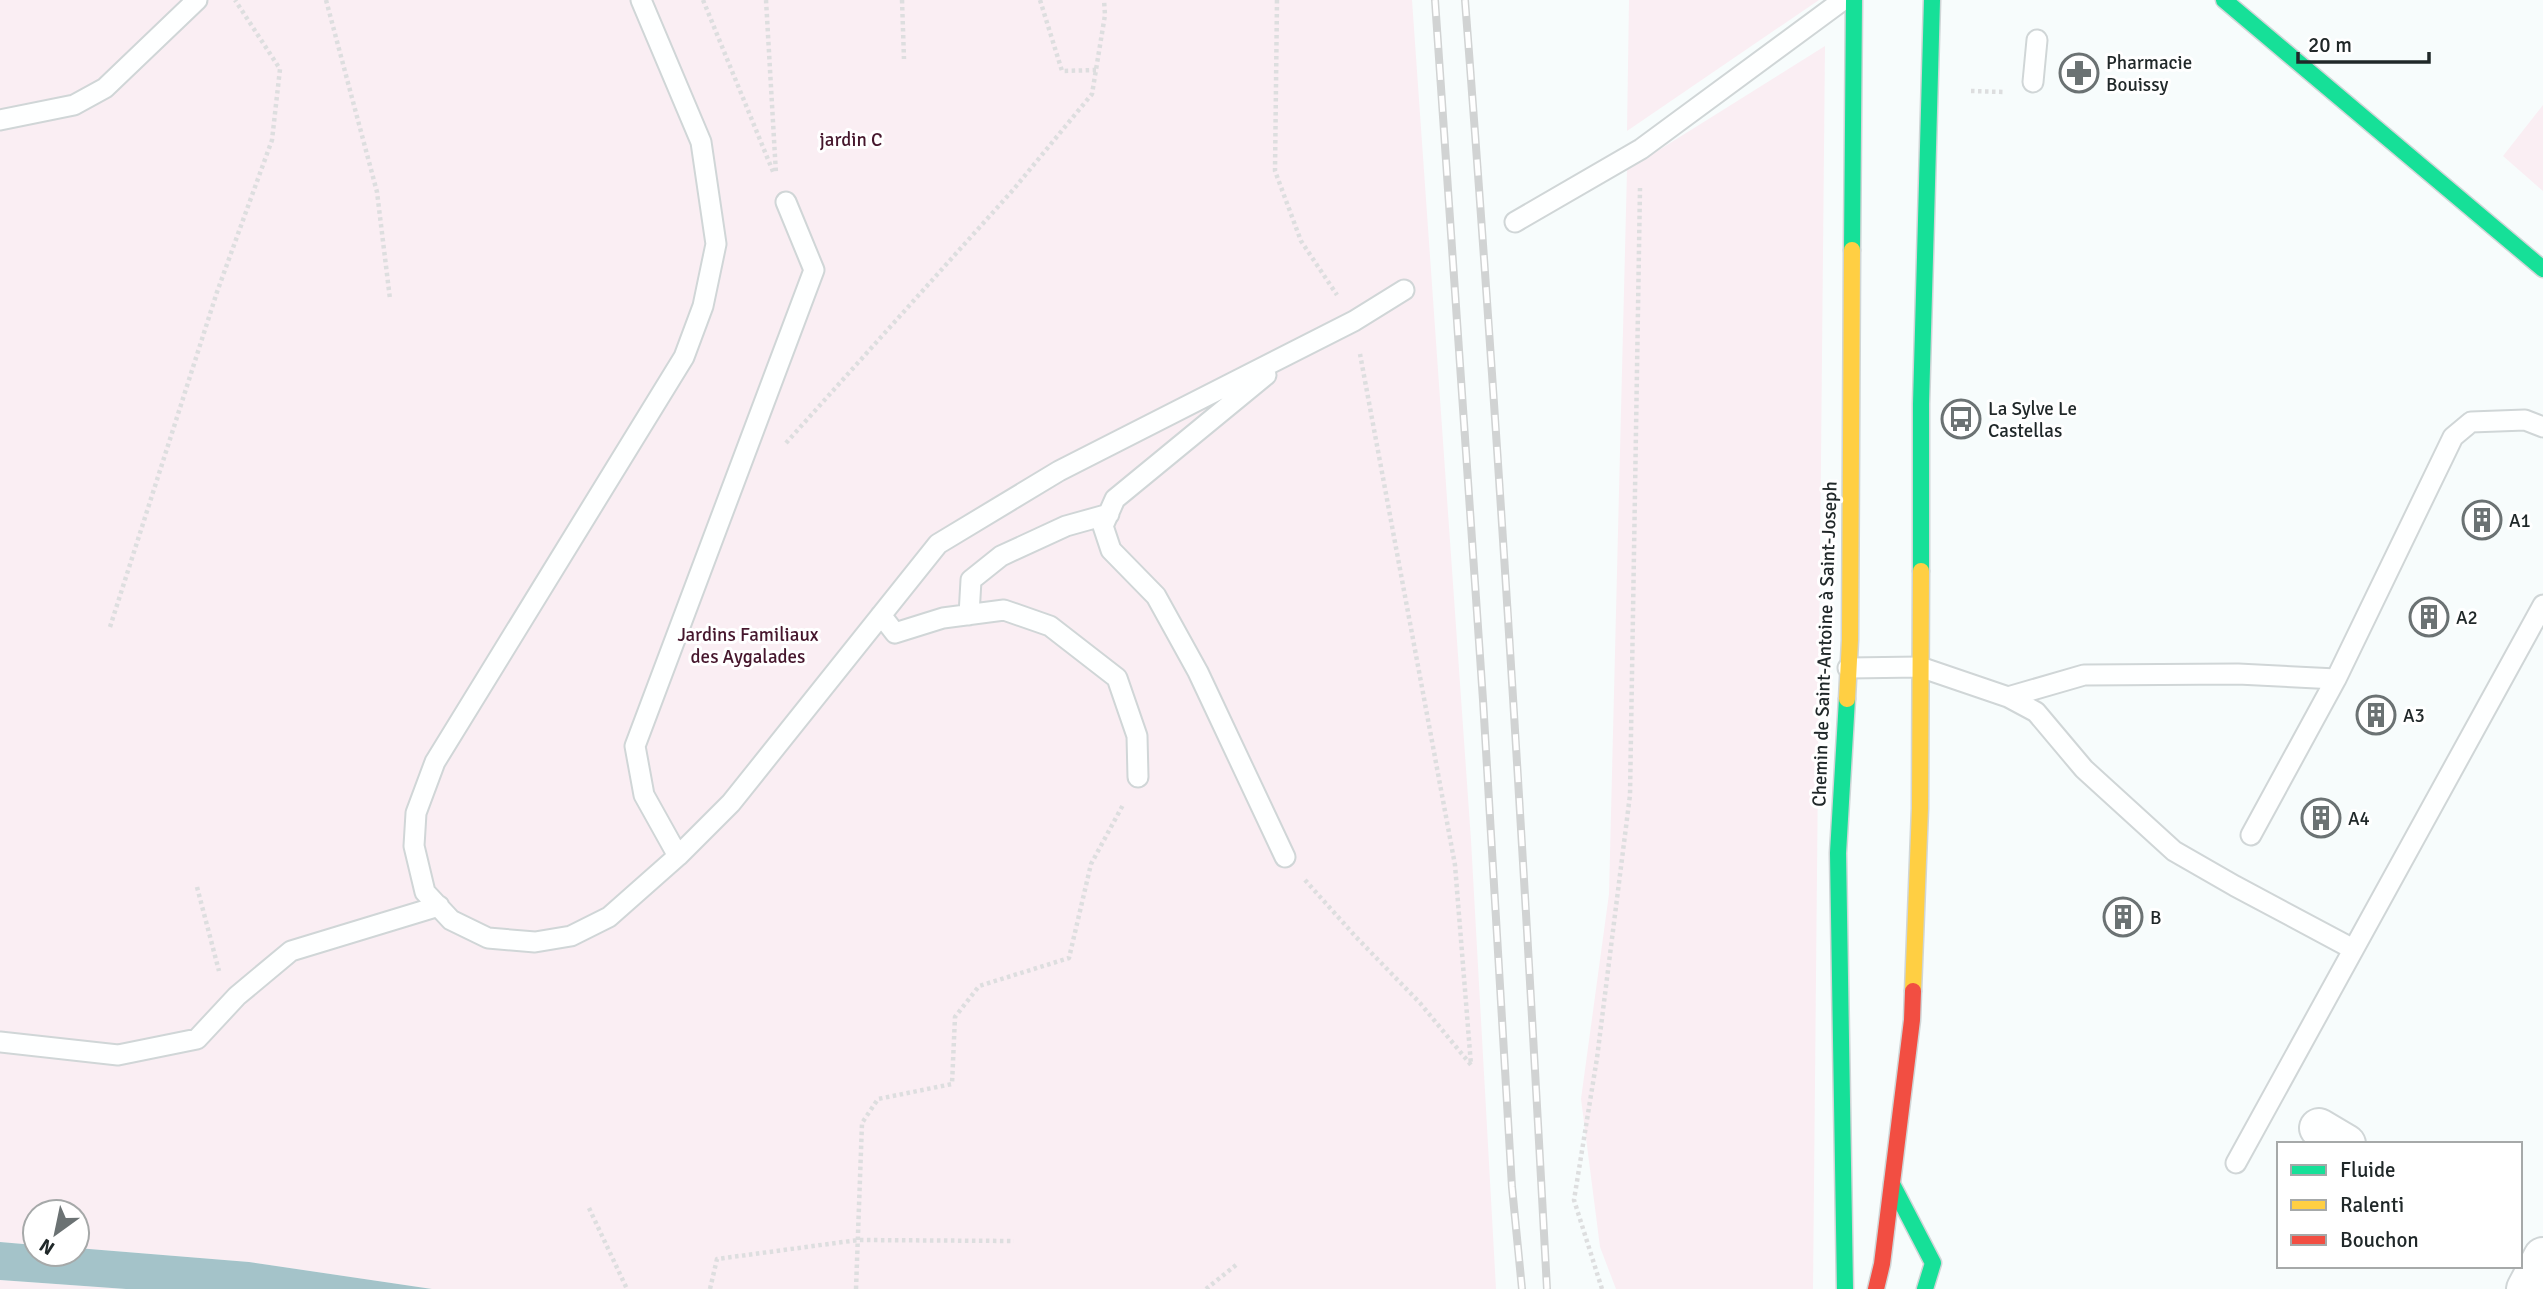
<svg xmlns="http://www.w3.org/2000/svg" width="2543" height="1289" font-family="Signika,sans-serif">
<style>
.green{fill:#faeef3}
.water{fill:#a4c3c9}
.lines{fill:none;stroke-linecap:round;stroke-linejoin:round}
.lane-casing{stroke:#d0d6d7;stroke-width:23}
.street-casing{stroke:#d0d6d7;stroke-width:42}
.fast-casing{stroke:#d0d6d7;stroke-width:19}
.slow-casing{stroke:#d0d6d7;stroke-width:19}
.jam-casing{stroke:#d0d6d7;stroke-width:19}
.path{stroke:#dddedf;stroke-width:4.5;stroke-dasharray:3.5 3.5;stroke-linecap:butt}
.lane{stroke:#feffff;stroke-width:19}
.street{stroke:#feffff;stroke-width:38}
.fast{stroke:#16e098;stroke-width:16}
.slow{stroke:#ffcf43;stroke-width:16}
.jam{stroke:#f24e42;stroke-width:16}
.rail-casing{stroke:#d1d3d3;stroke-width:8}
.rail{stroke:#fff;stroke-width:5;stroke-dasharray:16;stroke-linecap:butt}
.labels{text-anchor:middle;stroke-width:6;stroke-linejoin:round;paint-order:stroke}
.poi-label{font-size:19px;fill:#202829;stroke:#fff;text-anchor:start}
.park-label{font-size:19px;fill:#46172d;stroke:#fff}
.street-label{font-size:19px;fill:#202829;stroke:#fff}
</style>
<rect width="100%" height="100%" fill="#f7fcfc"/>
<path class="green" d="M 0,0 L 1412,0 L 1471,840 L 1496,1289 L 432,1289 L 249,1262 L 77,1248 L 77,1212 L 35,1212 L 35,1245 L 0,1242 Z
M 1629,0 L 1819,0 L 1627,131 Z
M 1825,46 L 1813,1289 L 1616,1289 L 1600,1247 L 1581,1099 L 1609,894 L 1627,170 Z
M 2543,105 L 2543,191 L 2503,156 Z
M 0,1280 L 126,1289 L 0,1289 Z"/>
<path class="water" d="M 0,1242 L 35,1245 L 35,1254 L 77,1254 L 77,1248 L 249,1262 L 432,1289 L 126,1289 L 0,1280 Z"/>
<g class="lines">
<defs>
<path id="lane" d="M 641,0 L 701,142 L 716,244 L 703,306 L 684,357 L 435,762 L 416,813 L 414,846 L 425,892 L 451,920 L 488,938 L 535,942 L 571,936 L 609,917 L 678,856 L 731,803 L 938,544 L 1059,471 L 1354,321 L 1404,290
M 2033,82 L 2037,40
M 0,120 L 74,105 L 105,88 L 197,0
M 1515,222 L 1641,149 L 1843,0
M 1266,375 L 1115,499 L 1103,526 L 1111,550 L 1156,596 L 1198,672 L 1285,857
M 881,615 L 895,633 L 943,618 L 1004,610 L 1050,626 L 1117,678 L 1137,736 L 1138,777
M 969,615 L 971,580 L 1001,556 L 1066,526 L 1109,514
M 1848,668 L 1920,667 L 2008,697 L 2036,712 L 2084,769 L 2174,851 L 2235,886 L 2353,949
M 2008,697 L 2084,675 L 2238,674 L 2336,679
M 2251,835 L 2336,679 L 2453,437 L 2471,422 L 2525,420 L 2543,427
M 678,856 L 644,795 L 635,746 L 814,270 L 786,202
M 0,1042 L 118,1055 L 197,1039 L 237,996 L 291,951 L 439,906
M 2236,1163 L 2543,605"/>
<path id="street" d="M 2319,1128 L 2346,1144
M 2526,1289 L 2543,1257"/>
<path id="fast" d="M 2224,0 L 2543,269
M 1852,250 L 1854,0
M 1921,571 L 1921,404 L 1932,0
M 1892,1184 L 1933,1263 L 1925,1289
M 1845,1289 L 1838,853 L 1847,699"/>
<path id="slow" d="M 1847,699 L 1850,640 L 1852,250
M 1913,991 L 1920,808 L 1921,571"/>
<path id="jam" d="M 1876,1289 L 1882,1264 L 1912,1020 L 1913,991"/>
</defs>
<use href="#lane" class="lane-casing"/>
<use href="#street" class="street-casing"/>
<use href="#fast" class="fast-casing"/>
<use href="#slow" class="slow-casing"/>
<use href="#jam" class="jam-casing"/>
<path class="path" d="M 326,0 L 377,192 L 390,299
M 703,0 L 774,174
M 766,0 L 776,174
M 902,0 L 904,59
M 1040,0 L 1062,71 L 1096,70
M 1277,0 L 1275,171 L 1301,241 L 1337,295
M 1971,91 L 2004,92
M 786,443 L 1013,190 L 1092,94 L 1105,15 L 1104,0
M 110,627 L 217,292 L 272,140 L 280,69 L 235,0
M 1305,880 L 1356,937 L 1420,1003 L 1471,1065 L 1455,865 L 1360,354
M 197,887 L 219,971
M 589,1208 L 627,1289
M 710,1289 L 717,1259 L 858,1240 L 1014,1241
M 856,1289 L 862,1123 L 878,1099 L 952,1084 L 955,1017 L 979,986 L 1069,958 L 1091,864 L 1124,803
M 1206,1289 L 1236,1265
M 1602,1289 L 1574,1200 L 1597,1058 L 1630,795 L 1640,188"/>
<use href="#lane" class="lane"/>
<use href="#street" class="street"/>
<use href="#fast" class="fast"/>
<use href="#slow" class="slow"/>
<use href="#jam" class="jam"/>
<defs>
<path id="rail" d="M 1435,0 L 1483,700 L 1512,1187 L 1522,1289
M 1465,0 C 1498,429 1524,859 1547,1289"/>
</defs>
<use href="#rail" class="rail-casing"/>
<use href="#rail" class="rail"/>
</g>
<defs>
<symbol id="pharmacy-ring" viewBox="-11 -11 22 22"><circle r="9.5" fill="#fff" stroke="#6b7273" stroke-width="1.5"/><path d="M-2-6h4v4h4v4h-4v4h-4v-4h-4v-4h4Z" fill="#6b7273"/></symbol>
<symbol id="bus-ring" viewBox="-11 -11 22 22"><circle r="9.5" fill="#fff" stroke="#6b7273" stroke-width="1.5"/><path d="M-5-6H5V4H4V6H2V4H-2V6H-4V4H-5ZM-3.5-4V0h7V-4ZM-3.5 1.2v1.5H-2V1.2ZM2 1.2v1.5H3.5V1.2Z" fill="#6b7273"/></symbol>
<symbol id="building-ring" viewBox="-11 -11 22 22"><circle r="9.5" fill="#fff" stroke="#6b7273" stroke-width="1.5"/><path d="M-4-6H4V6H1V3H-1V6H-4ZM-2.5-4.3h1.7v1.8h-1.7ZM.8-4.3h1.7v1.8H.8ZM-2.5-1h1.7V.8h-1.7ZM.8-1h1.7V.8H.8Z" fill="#6b7273"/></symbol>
</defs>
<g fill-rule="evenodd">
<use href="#pharmacy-ring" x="2057" y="51" width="44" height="44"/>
<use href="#bus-ring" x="1939" y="397" width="44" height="44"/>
<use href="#building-ring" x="2460" y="498" width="44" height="44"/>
<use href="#building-ring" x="2407" y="595" width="44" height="44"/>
<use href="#building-ring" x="2354" y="693" width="44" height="44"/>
<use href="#building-ring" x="2299" y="796" width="44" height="44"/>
<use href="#building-ring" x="2101" y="895" width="44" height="44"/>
</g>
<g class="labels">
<g class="poi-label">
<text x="2106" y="69">Pharmacie<tspan x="2106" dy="22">Bouissy</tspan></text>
<text x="1988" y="415">La Sylve Le<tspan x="1988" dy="22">Castellas</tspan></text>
<text x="2509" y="527">A1</text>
<text x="2456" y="624">A2</text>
<text x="2403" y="722">A3</text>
<text x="2348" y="825">A4</text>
<text x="2150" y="924">B</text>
</g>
<g class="park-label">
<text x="851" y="146">jardin C</text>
<text x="748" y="641">Jardins Familiaux<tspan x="748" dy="22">des Aygalades</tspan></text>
</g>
<g class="street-label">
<text transform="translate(1824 644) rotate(-88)" y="7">Chemin de Saint-Antoine à Saint-Joseph</text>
</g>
</g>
<rect x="2277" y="1142" width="245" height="126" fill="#ffffff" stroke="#a6a9a9" stroke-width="2"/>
<rect x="2291" y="1165" width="35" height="10" fill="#16e098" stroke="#a6a9a9" stroke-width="2"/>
<text x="2340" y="1177" font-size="21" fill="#202829">Fluide</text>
<rect x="2291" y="1200" width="35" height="10" fill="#ffcf43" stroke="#a6a9a9" stroke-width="2"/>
<text x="2340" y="1212" font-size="21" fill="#202829">Ralenti</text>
<rect x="2291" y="1235" width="35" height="10" fill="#f24e42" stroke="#a6a9a9" stroke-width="2"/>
<text x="2340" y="1247" font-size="21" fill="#202829">Bouchon</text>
<g transform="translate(56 1233) rotate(213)"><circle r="33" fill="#ffffff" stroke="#a6a9a9" stroke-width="2"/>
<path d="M0-5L12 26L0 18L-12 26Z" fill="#6b7273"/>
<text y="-10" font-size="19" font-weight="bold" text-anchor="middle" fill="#202829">N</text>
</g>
<path d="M2298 52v10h131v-10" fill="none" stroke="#202829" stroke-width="3.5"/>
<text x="2308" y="52" font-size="21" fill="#202829" stroke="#ffffff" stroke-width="5" paint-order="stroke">20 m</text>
</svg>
